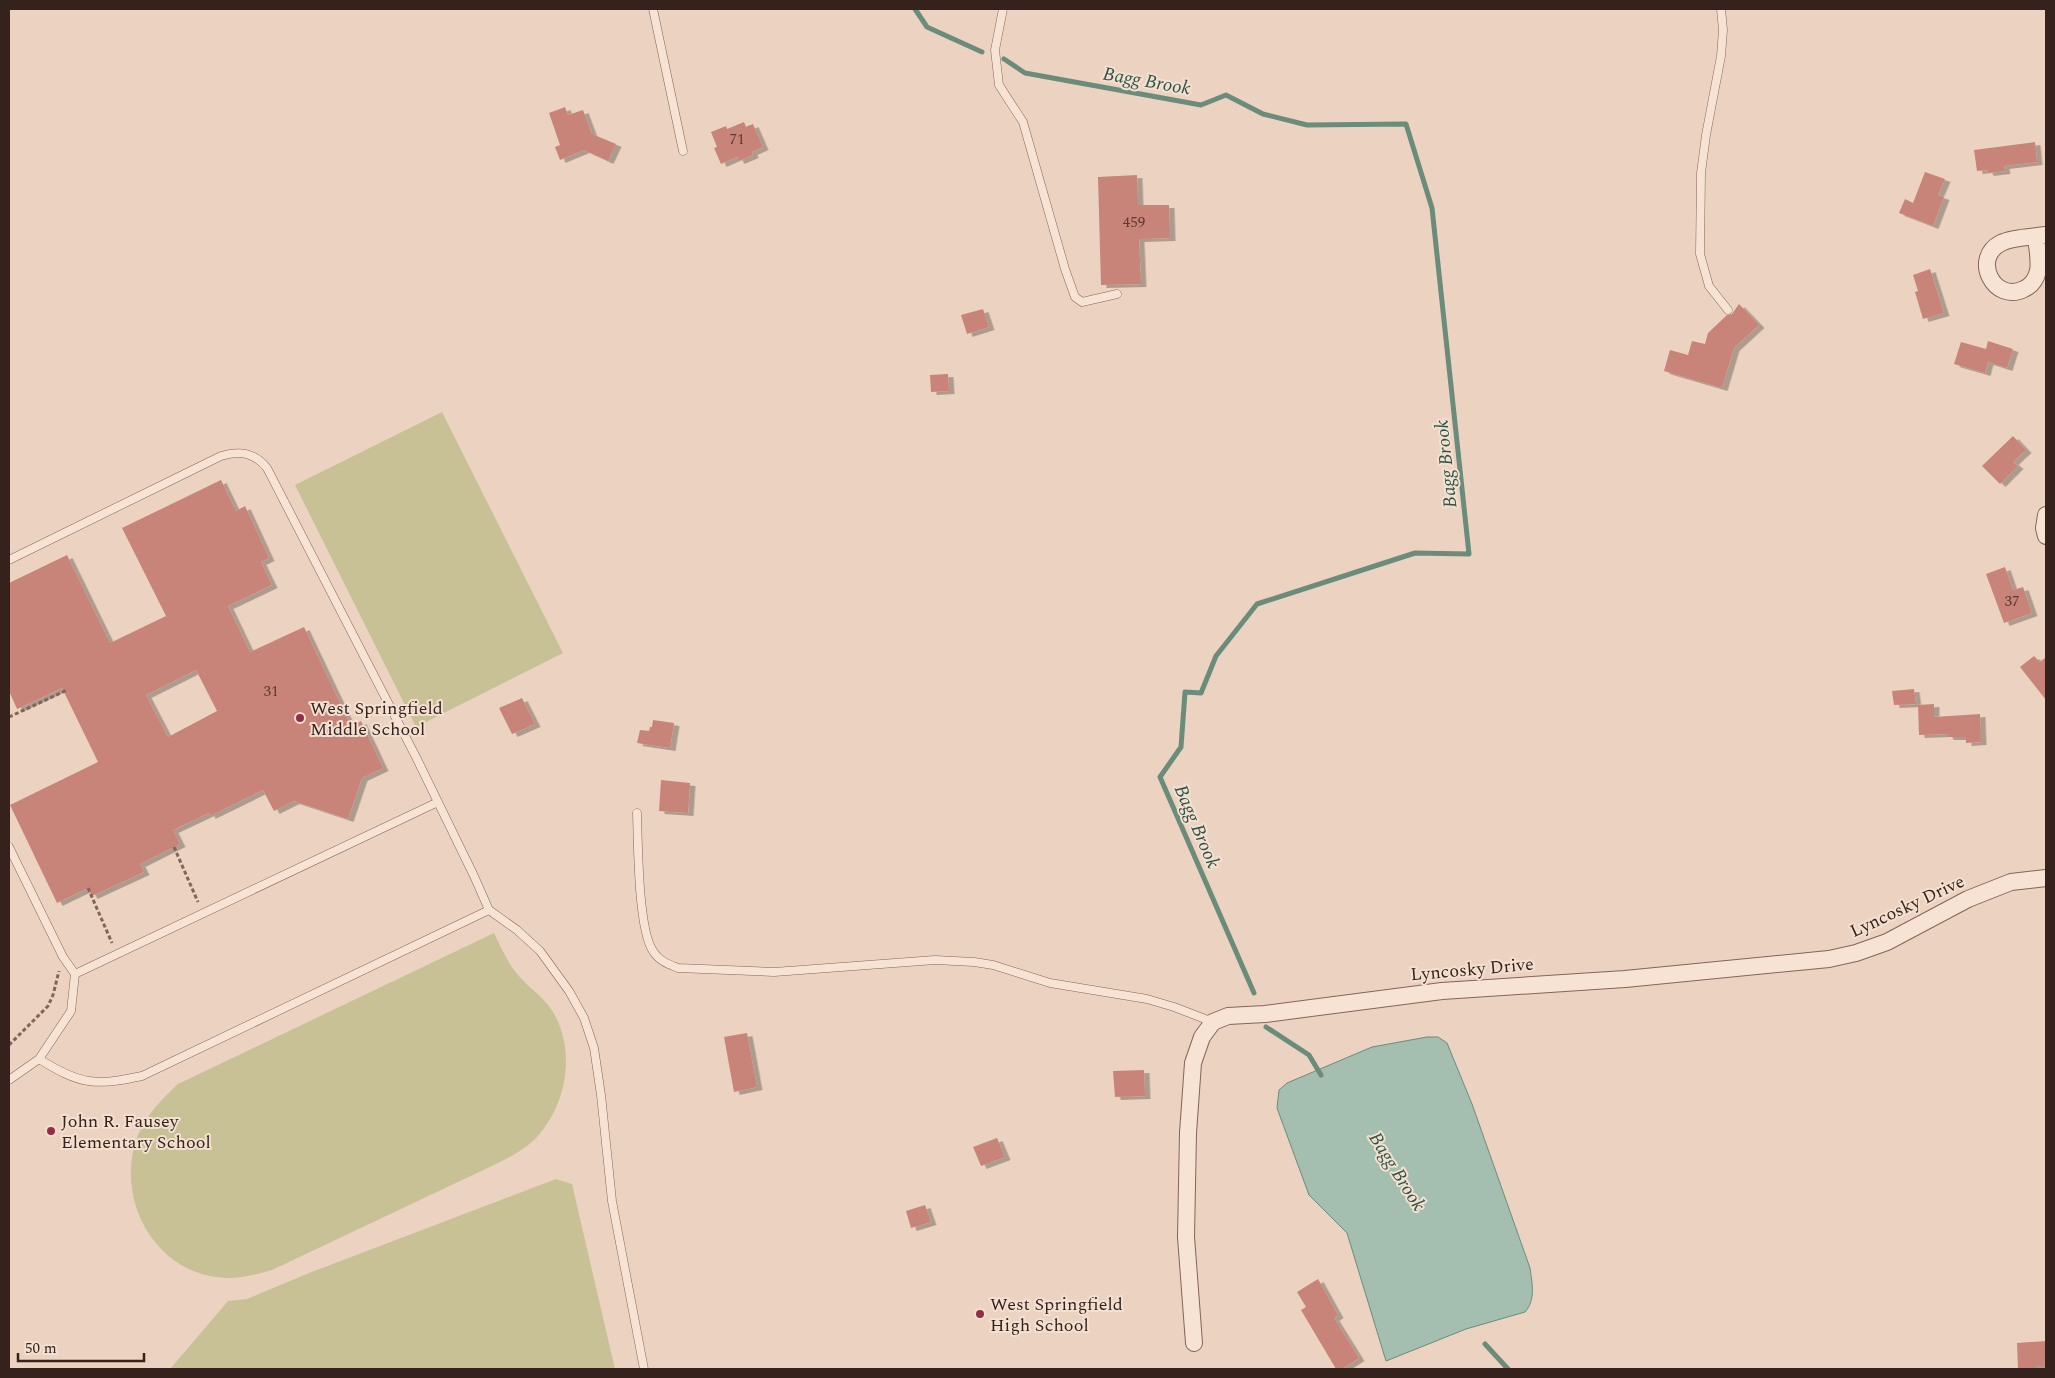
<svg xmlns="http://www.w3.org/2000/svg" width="2055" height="1378" font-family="Spectral,serif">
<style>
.green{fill:#c9c196}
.water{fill:#a4beaf;stroke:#6b8c7b}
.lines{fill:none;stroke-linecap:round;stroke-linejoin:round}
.stream{stroke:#6b8c7b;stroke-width:5}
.building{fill:#c88478;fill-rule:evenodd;filter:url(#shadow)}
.service-casing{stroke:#84645a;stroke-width:9}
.minor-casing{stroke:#84645a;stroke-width:18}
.path{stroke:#84645a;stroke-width:3;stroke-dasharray:4 2.5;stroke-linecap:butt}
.service{stroke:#f7e3d4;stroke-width:8}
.minor{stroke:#f7e3d4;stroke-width:16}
.poi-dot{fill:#912c49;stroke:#f4e0d0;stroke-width:2}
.labels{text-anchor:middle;stroke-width:4;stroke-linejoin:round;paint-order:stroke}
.number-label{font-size:15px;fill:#5a3a34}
.poi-label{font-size:18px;fill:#35221d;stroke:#f4e0d0;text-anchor:start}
.street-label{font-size:18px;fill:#35221d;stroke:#f4e0d0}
.water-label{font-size:19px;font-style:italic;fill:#2d5447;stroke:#f4e0d0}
</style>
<defs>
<filter id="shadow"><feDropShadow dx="5.5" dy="3" stdDeviation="0" flood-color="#0004"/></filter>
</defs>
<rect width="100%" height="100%" fill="#ecd3c1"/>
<path class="green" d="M 442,412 L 563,653 L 416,727 L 295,485 Z
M 494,933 C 500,945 506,959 514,970 C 524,985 542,994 553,1012 C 576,1051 567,1104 537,1137 C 526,1149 510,1157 496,1164 L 272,1270 C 258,1274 243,1278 228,1278 C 156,1277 113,1199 138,1135 C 147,1114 162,1099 178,1084 Z
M 556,1179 L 572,1184 L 615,1369 L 170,1369 L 228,1301 L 247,1299 L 309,1273 Z"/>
<path class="water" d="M 1427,1037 L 1438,1037 L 1447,1043 L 1472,1104 L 1530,1268 C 1532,1283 1536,1300 1525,1312 L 1466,1329 L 1386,1361 L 1347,1233 L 1309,1195 L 1277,1108 L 1279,1090 L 1287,1083 L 1372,1047 Z"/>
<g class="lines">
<path class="stream" d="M 915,9 L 927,27 L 982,52
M 1004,59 L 1025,73 L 1201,105 L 1226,95 L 1263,114 L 1307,125 L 1406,124 L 1432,208 L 1469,554 L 1415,553 L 1257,604 L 1216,656 L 1201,693 L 1185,692 L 1181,747 L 1160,777 L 1254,993
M 1266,1027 L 1309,1055 L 1321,1075
M 1485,1344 L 1508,1369"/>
</g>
<path class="building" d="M 565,107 L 568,115 L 583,110 L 592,134 L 616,144 L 608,161 L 584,150 L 560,160 L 555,147 L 560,145 L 549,113 Z
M 744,122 L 746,127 L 753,124 L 763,147 L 752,152 L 753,155 L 739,161 L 737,157 L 721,164 L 714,148 L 717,147 L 711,132 L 726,126 L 727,129 Z
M 2035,142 L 2037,162 L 2004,166 L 2005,171 L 1988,173 L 1987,170 L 1977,171 L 1974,150 Z
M 1925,172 L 1945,179 L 1938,195 L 1944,197 L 1933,226 L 1899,213 L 1905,199 L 1913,203 Z
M 1137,175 L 1138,205 L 1169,205 L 1170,238 L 1139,239 L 1141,284 L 1101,285 L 1098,177 Z
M 1930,269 L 1944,313 L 1923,319 L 1915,292 L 1918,291 L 1913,275 Z
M 1739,304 L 1759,325 L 1734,348 L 1722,388 L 1664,371 L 1670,350 L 1688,355 L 1692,341 L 1705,344 L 1708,333 L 1727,315 L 1732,314 Z
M 983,309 L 989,327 L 967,334 L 961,315 Z
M 1988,341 L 2013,349 L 2007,368 L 1988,362 L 1985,373 L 1954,364 L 1961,342 L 1986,349 Z
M 948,374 L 949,391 L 931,392 L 930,375 Z
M 2013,436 L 2026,450 L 2013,462 L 2018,466 L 2000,484 L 1982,466 Z
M 221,480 L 236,511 L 245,506 L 269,558 L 261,562 L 272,585 L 228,606 L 250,652 L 304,627 L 351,726 L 361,721 L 383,768 L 362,778 L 348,819 L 294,801 L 274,811 L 263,790 L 210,816 L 209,813 L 173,830 L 180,844 L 140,864 L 144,872 L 92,896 L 88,888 L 57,903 L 10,805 L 98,762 L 62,688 L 17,709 L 9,691 L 9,583 L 67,555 L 110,643 L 166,616 L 122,528 ZM 196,670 L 217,711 L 168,737 L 146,695 Z
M 2005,567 L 2013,590 L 2023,587 L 2032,613 L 2004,623 L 1986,574 Z
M 2034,656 L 2040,662 L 2046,657 L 2046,700 L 2020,667 Z
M 1914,689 L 1916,704 L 1894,705 L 1892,691 Z
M 522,698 L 535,724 L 512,734 L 499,708 Z
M 1934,704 L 1934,717 L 1980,714 L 1981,742 L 1966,743 L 1966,737 L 1948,737 L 1947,734 L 1919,735 L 1918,705 Z
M 653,720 L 674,723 L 670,748 L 637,743 L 640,730 L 649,731 L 650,727 L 652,727 Z
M 661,780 L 690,783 L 688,813 L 659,811 Z
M 747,1033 L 757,1087 L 734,1092 L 724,1037 Z
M 1144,1070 L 1145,1096 L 1115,1097 L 1113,1071 Z
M 997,1138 L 1005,1157 L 981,1166 L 973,1147 Z
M 925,1205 L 931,1222 L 911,1228 L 906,1211 Z
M 1318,1279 L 1338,1315 L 1334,1318 L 1359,1358 L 1342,1369 L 1336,1369 L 1301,1310 L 1306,1307 L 1297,1292 Z
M 2046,1341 L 2046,1366 L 2036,1366 L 2036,1369 L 2018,1369 L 2017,1343 Z"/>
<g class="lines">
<defs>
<path id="service" d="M 653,9 L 683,151
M 1003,9 L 995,50 L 999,85 L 1023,122 L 1065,269 L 1075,297 L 1082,302 L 1117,294
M 1721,9 L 1723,30 L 1721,56 L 1706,135 L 1701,173 L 1700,254 L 1709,286 L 1728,310
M 9,560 L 221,456 C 240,450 255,453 267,468 L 416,757 L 474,876 L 489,910 L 517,930 L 540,951 L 569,991 L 584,1018 L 594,1048 L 601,1095 L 612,1201 L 644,1369
M 637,813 C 638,843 638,929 653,951 C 659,961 668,964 678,968 L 774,972 L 935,960 L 974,962 L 993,965 L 1050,983 L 1147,999 L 1174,1007 L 1213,1022
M 9,847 L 63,957 L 75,974 L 71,1011 L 39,1059 L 9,1080
M 75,974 L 438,802
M 39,1059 C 81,1085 95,1086 142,1076 L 489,910"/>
<path id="minor" d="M 2036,237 C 2037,248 2040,261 2038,271 C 2036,279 2031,286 2024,289 C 1994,304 1971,258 2001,243 C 2013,237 2032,237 2046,235
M 2046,515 L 2044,528 L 2046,536
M 1194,1343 L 1186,1237 L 1188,1133 L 1193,1063 L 1202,1037 L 1213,1022 L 1228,1016 L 1265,1014 L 1442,991 L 1625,979 L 1829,959 L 1856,953 L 1887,942 L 1968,899 L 2011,882 L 2046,878"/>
</defs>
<use href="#service" class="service-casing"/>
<use href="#minor" class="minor-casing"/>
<path class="path" d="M 9,717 L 67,690
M 174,847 L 198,902
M 88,888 L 112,943
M 9,1045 L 48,1006 L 53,995 L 59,971"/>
<use href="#service" class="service"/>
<use href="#minor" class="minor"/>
</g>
<g class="poi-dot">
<circle cx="300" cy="718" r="5"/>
<circle cx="51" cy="1131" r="5"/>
<circle cx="980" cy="1314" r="5"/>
</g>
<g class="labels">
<g class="number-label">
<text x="737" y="144">71</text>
<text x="1134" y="227">459</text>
<text x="2012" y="606">37</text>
<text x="271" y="696">31</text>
</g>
<g class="poi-label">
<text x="310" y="714">West Springfield<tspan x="310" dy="21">Middle School</tspan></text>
<text x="61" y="1127">John R. Fausey<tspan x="61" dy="21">Elementary School</tspan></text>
<text x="990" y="1310">West Springfield<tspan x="990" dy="21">High School</tspan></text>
</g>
<g class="street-label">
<text transform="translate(1907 906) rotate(-25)" y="6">Lyncosky Drive</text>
<text transform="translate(1472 969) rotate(-5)" y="6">Lyncosky Drive</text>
</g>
<g class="water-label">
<text transform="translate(1147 80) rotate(10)" y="7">Bagg Brook</text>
<text transform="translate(1445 464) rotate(-96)" y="7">Bagg Brook</text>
<text transform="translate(1198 826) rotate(67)" y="7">Bagg Brook</text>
<text transform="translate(1398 1171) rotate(58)" y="7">Bagg Brook</text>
</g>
</g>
<rect width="2055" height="1378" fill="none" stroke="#35221d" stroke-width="20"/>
<path d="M18 1353v8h126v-8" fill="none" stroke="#35221d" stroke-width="2.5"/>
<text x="25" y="1353" font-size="15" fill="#35221d" stroke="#f4e0d0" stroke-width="4" paint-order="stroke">50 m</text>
</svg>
